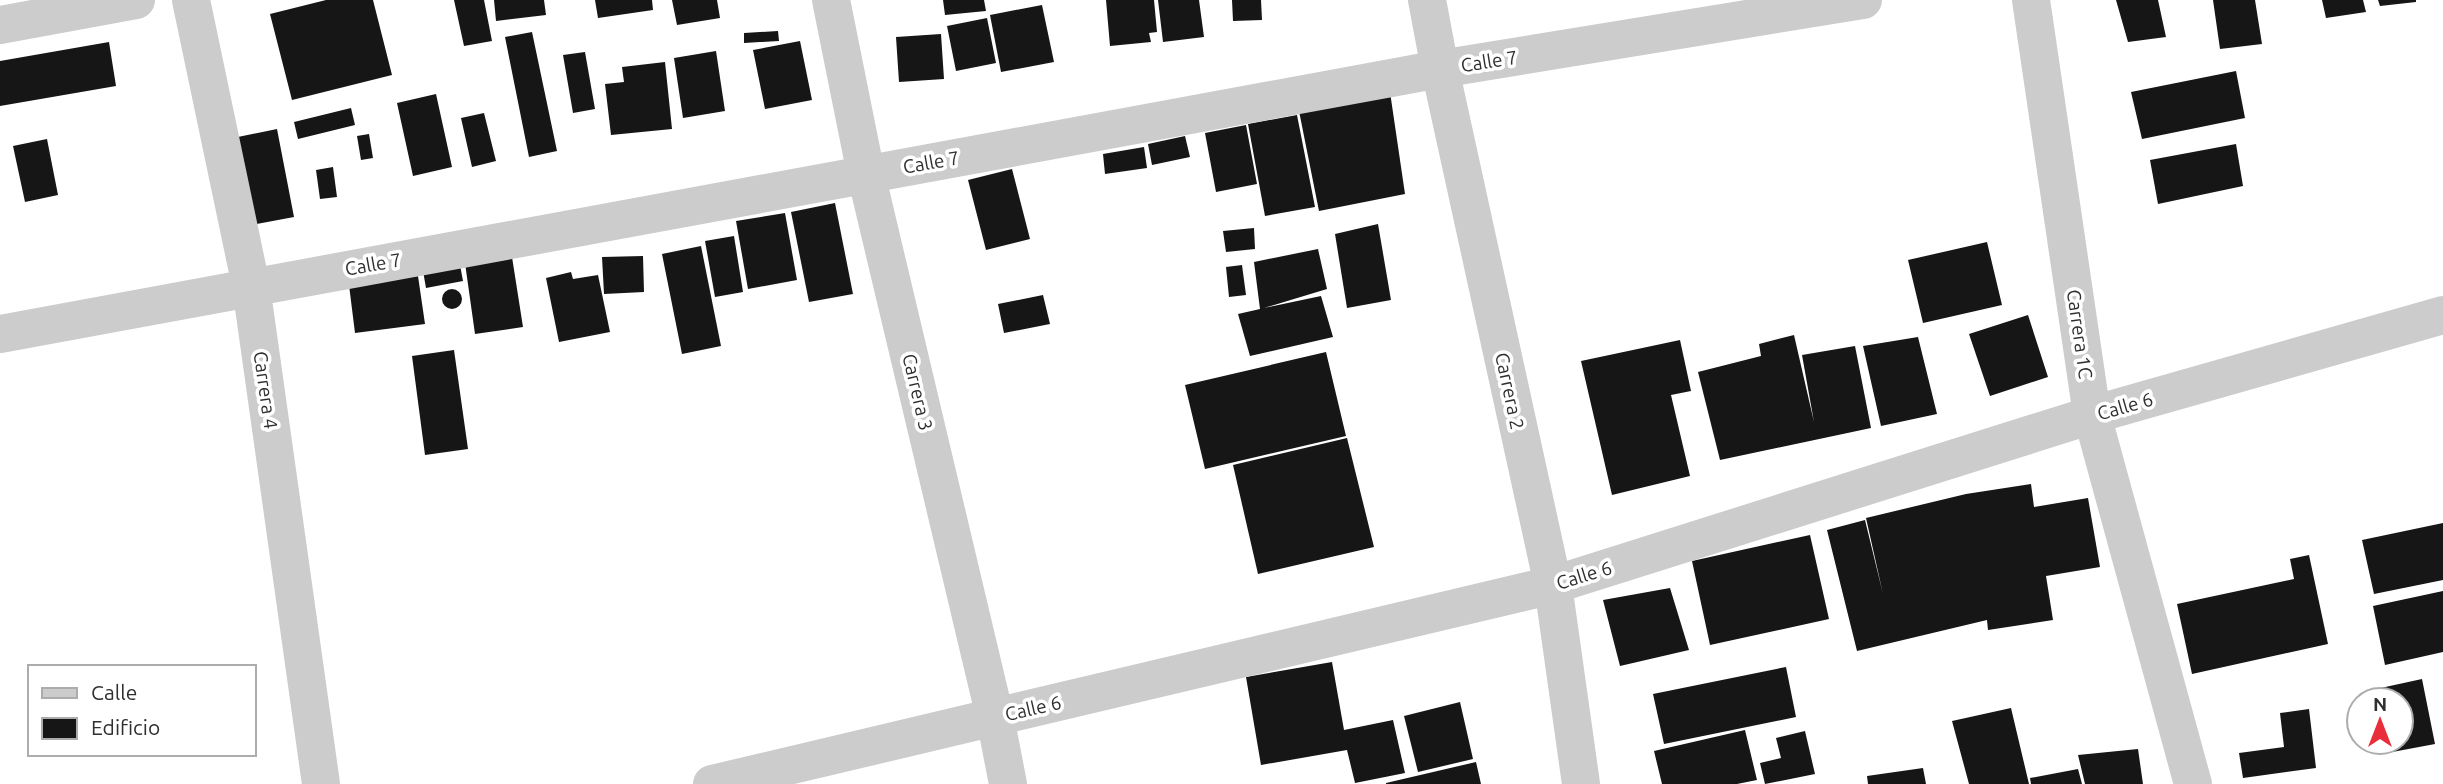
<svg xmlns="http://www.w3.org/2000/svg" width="2443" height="784" font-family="Ubuntu,sans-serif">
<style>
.building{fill:#161616}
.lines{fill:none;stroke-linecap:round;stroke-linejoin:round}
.minor{stroke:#ccc;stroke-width:38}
.labels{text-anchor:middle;stroke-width:7;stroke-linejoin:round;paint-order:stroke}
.street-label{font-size:19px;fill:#2f2f2f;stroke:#fff}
</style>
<rect width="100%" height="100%" fill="#fff"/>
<path class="building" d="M 326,0 L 373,0 L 392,75 L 292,100 L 270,14 Z
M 454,0 L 484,0 L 492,41 L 464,46 Z
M 494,0 L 544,0 L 546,15 L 496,21 Z
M 595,0 L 652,0 L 653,10 L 598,18 Z
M 672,0 L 717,0 L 720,18 L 677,25 Z
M 943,0 L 984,0 L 986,11 L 945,15 Z
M 1106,0 L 1154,0 L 1157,32 L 1149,33 L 1151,42 L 1110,46 Z
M 1158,0 L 1199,0 L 1204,37 L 1163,42 Z
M 1232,0 L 1261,0 L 1262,20 L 1233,21 Z
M 2116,0 L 2158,0 L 2166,37 L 2128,42 Z
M 2213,0 L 2255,0 L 2262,44 L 2220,49 Z
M 2322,0 L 2363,0 L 2366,12 L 2326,18 Z
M 2378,0 L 2416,0 L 2416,2 L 2380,6 Z
M 1042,5 L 1054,62 L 1001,72 L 990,15 Z
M 987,18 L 996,63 L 956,71 L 947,26 Z
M 778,31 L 779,41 L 744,43 L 744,33 Z
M 532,32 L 557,151 L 529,157 L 505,37 Z
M 941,34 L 944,79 L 899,82 L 896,37 Z
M 800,41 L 812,100 L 765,109 L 753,50 Z
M 109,42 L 116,86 L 0,106 L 0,61 Z
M 716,51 L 725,111 L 683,118 L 674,58 Z
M 585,52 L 595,109 L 573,113 L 563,55 Z
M 665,62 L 672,129 L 611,135 L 605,84 L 624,82 L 622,67 Z
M 2236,71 L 2245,118 L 2142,139 L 2131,92 Z
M 1390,92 L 1405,194 L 1319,211 L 1299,111 Z
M 436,94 L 452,167 L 413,176 L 397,103 Z
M 351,108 L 355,125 L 298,139 L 294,122 Z
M 484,113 L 496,161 L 472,167 L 461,118 Z
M 1297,115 L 1315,207 L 1265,216 L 1248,124 Z
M 1246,125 L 1257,184 L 1216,192 L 1205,133 Z
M 277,129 L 294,217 L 251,225 L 233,138 Z
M 369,134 L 373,158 L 361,160 L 357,136 Z
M 1185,136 L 1190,157 L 1152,165 L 1148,144 Z
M 47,139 L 58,195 L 25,202 L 13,146 Z
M 2236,144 L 2243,186 L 2158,204 L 2150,160 Z
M 1144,147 L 1147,168 L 1105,174 L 1103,154 Z
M 333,167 L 337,197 L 320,199 L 316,170 Z
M 1012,169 L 1030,239 L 986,250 L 968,180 Z
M 835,203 L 853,294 L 809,302 L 791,212 Z
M 785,213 L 797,280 L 748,289 L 736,221 Z
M 1378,224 L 1391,300 L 1347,308 L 1335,234 Z
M 1254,228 L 1255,249 L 1226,252 L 1223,231 Z
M 734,236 L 743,292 L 715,297 L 705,241 Z
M 1987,242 L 2002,305 L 1923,323 L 1908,260 Z
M 701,246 L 721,346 L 682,354 L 662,254 Z
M 1318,249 L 1327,289 L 1264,308 L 1321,296 L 1333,337 L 1250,356 L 1238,314 L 1260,309 L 1254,262 Z
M 643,256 L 644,292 L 604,294 L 602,257 Z
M 512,257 L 523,327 L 475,334 L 465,263 Z
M 460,265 L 463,281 L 426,288 L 423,271 Z
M 1242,265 L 1246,295 L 1229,297 L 1226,267 Z
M 571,272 L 573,279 L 598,275 L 610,332 L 559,342 L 546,278 Z
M 418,276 L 425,324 L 355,333 L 349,285 Z
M442 299a10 10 0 1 1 20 0a10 10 0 1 1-20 0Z
M 1043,295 L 1050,324 L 1004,333 L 998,304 Z
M 2028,315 L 2048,377 L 1990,396 L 1969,334 Z
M 1794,335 L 1814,422 L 1802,355 L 1855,346 L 1871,428 L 1720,460 L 1698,372 L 1761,356 L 1759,344 Z
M 1918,337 L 1937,414 L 1881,426 L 1863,346 Z
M 1680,340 L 1691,391 L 1671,395 L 1690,476 L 1612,495 L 1581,361 Z
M 454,350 L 468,449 L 425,455 L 412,356 Z
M 1326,352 L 1346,436 L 1205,469 L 1185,385 Z
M 1347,438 L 1374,547 L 1258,574 L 1233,465 Z
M 2031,484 L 2034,507 L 2088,498 L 2100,567 L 2046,576 L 2053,620 L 1988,630 L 1987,620 L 1857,651 L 1827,530 L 1865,520 L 1883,594 L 1866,518 L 1966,494 Z
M 2443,523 L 2443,580 L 2374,594 L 2362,540 Z
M 1810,535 L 1829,619 L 1710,645 L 1692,561 Z
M 2309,555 L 2328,644 L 2192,674 L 2177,604 L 2294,579 L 2290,559 Z
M 1670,588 L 1689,650 L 1620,666 L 1603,600 Z
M 2443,591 L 2443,652 L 2385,665 L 2373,606 Z
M 1332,662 L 1344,730 L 1393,720 L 1405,773 L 1355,783 L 1347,750 L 1261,765 L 1246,677 Z
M 1786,667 L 1796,717 L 1664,744 L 1653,694 Z
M 2422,679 L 2435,744 L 2387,753 L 2385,742 L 2401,742 L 2401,700 L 2378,700 L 2376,689 Z
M 1460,702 L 1473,759 L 1418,772 L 1404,716 Z
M 2011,708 L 2029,784 L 1969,784 L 1952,721 Z
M 2309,709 L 2316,768 L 2243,778 L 2239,753 L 2284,747 L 2280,713 Z
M 1745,730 L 1757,780 L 1737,784 L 1662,784 L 1654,751 Z
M 1805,731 L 1815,774 L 1765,784 L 1760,763 L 1781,758 L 1776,738 Z
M 2138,749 L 2143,784 L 2085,784 L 2078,755 Z
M 1476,762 L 1481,784 L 1386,784 L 1386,783 Z
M 1923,768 L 1926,784 L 1868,784 L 1867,776 Z
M 2078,769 L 2082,784 L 2031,784 L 2030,778 Z"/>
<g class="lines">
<path class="minor" d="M 191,0 L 251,286 L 321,784
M 831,0 L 866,174 L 995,717 L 1008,784
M 1427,0 L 1440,69 L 1553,585 L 1581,784
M 2031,0 L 2092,415 L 2193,784
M 0,25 L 136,0
M 0,334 L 1440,69 L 1863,0
M 712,784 L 1553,585 L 2092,415 L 2443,315"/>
</g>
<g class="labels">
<g class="street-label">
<text transform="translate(1489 61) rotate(-9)" y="7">Calle 7</text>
<text transform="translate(931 162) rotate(-10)" y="7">Calle 7</text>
<text transform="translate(373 264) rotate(-10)" y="7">Calle 7</text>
<text transform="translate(2080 334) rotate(82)" y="7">Carrera 1C</text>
<text transform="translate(266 390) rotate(82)" y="7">Carrera 4</text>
<text transform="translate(1510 391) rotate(78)" y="7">Carrera 2</text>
<text transform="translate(918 392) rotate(77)" y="7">Carrera 3</text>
<text transform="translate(2125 406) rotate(-16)" y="7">Calle 6</text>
<text transform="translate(1584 575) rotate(-17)" y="7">Calle 6</text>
<text transform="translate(1033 708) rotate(-13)" y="7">Calle 6</text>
</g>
</g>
<rect x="28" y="665" width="228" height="91" fill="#ffffff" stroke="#acacac" stroke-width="2"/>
<rect x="42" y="688" width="35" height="10" fill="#cccccc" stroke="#acacac" stroke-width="2"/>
<text x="91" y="700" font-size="21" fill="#2f2f2f">Calle</text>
<rect x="42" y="718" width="35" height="21" fill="#161616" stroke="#acacac" stroke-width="2"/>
<text x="91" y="735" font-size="21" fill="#2f2f2f">Edificio</text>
<g transform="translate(2380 721)"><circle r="33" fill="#ffffff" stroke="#acacac" stroke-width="2"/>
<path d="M0-5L12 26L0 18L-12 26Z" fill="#ea2d3a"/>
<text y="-10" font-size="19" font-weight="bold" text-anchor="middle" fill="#2f2f2f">N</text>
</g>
</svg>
